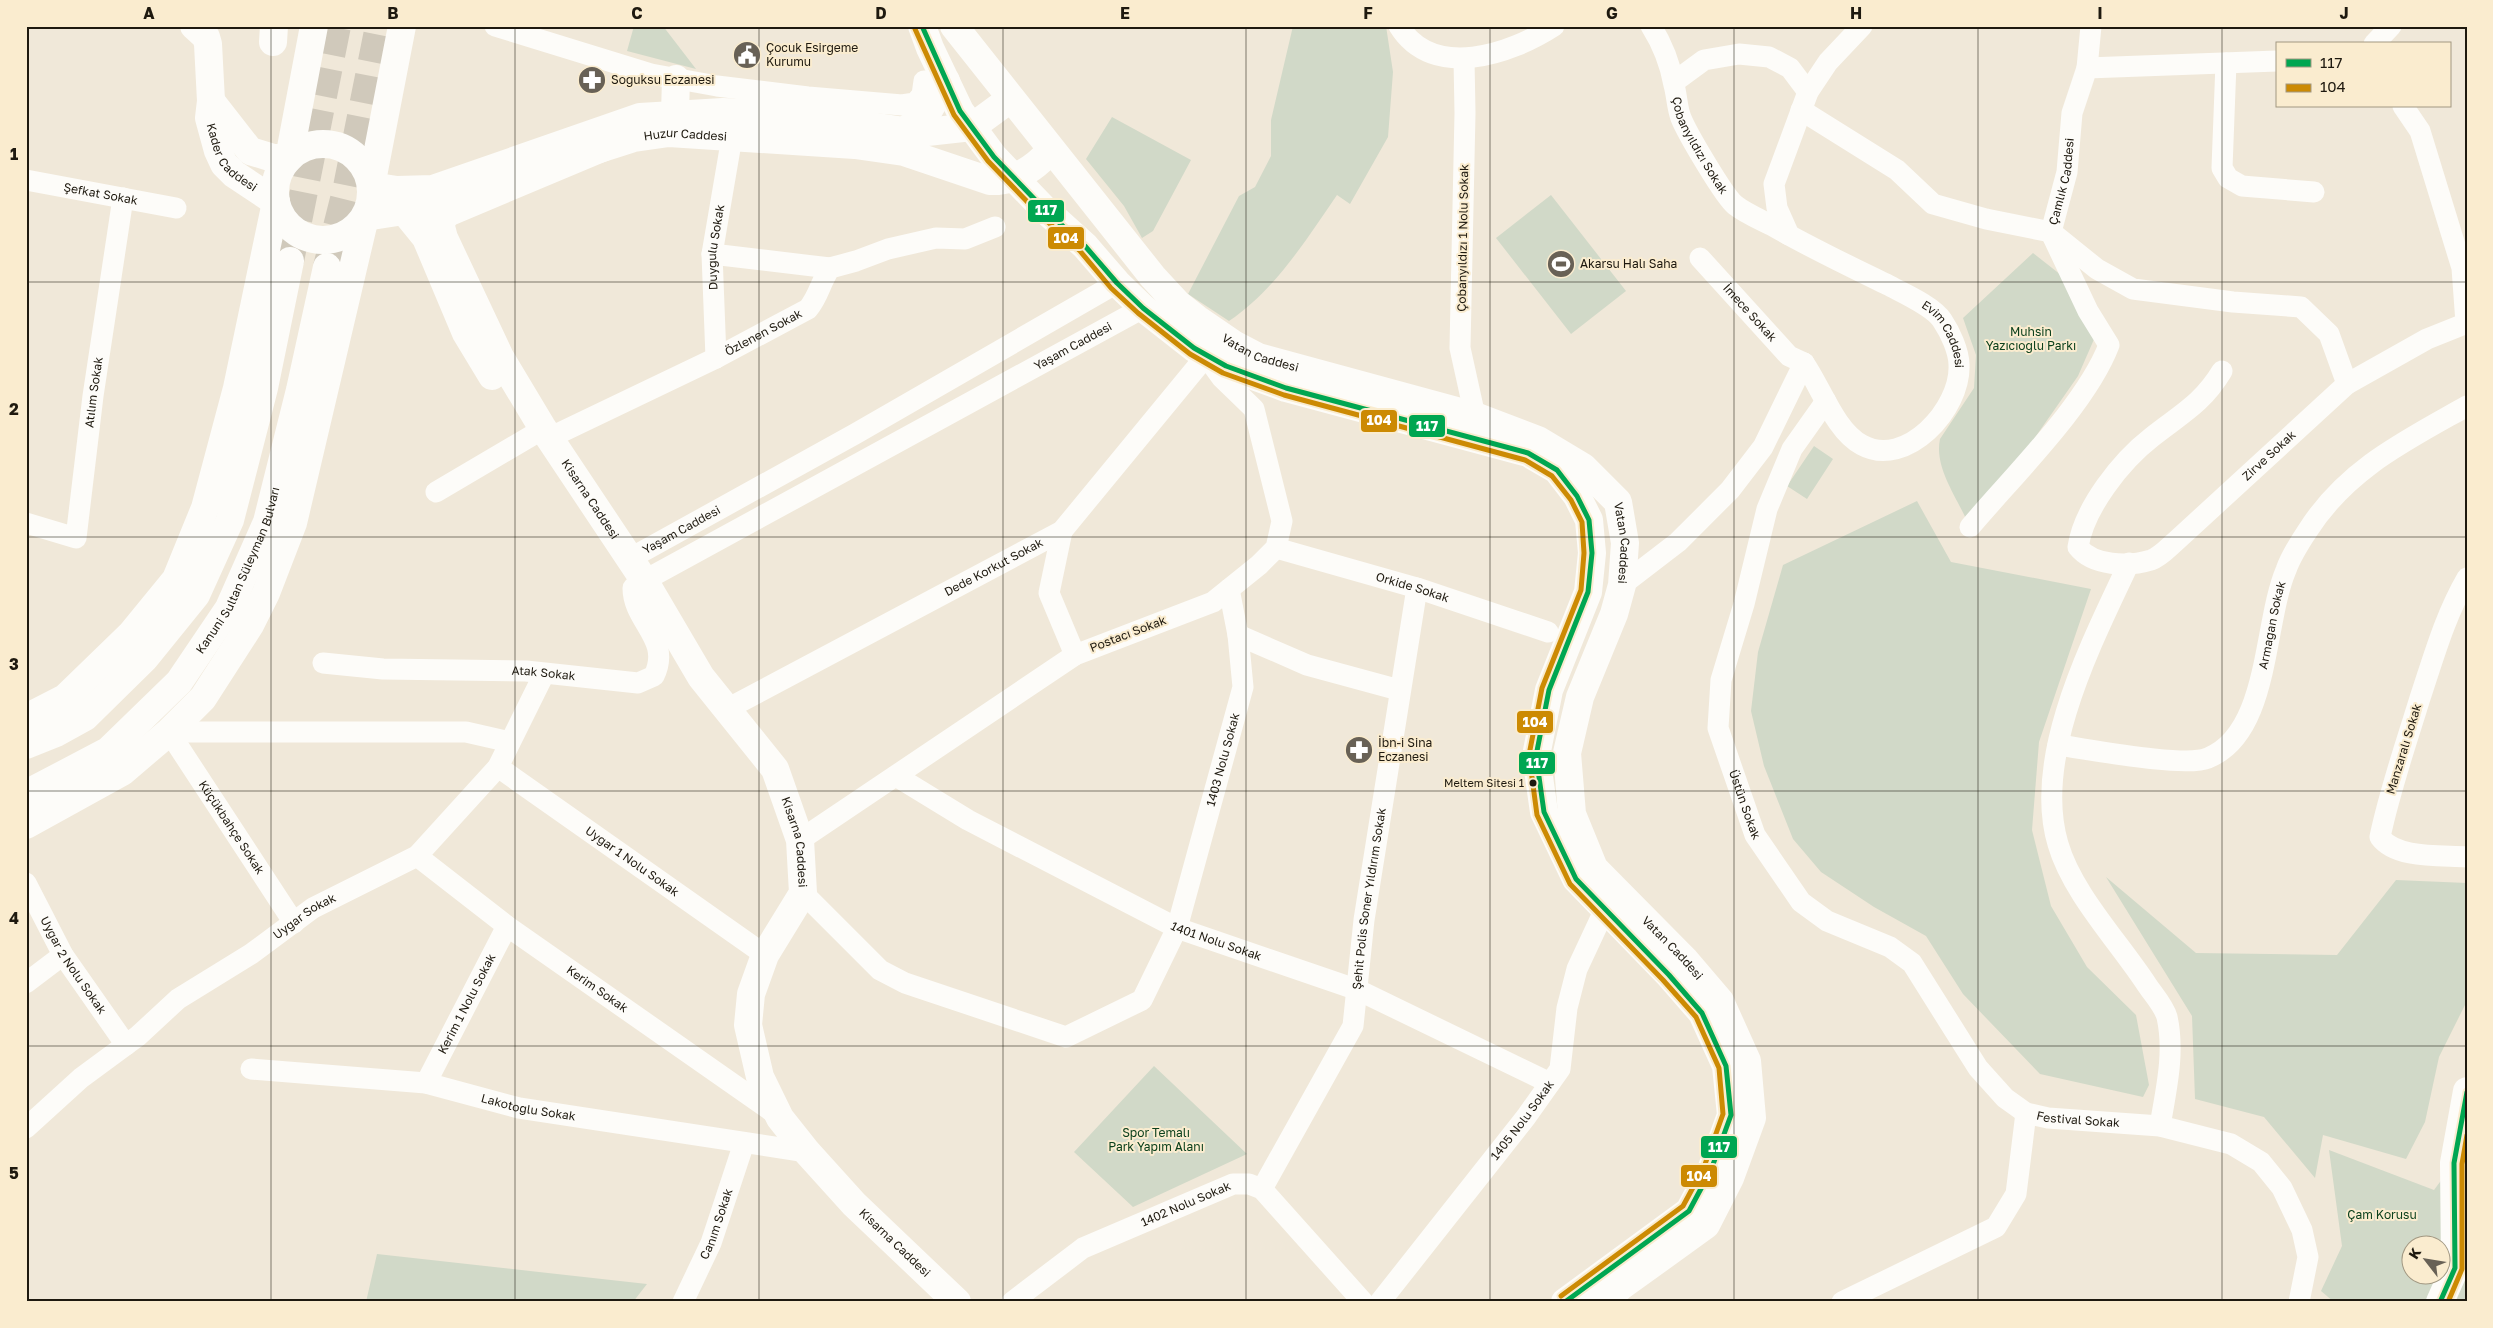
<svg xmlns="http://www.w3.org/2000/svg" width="2493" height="1328" font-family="'Golos Text',sans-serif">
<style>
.green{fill:#d1d9c8;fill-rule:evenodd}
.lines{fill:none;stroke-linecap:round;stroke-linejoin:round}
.primary-tunnel{stroke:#d0c9bb;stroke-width:28;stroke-dasharray:28 14;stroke-linecap:butt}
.street{stroke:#fdfcf9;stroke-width:21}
.secondary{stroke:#fdfcf9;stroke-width:28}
.primary{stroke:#fdfcf9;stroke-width:28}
.bus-1-casing{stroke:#faeccf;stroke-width:9}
.bus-2-casing{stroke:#faeccf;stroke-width:9}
.bus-1{stroke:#00a651;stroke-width:5}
.bus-2{stroke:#cc8a03;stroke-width:5}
.grid{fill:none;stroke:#1e190f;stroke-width:1;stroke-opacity:0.55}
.bus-dot{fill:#1e190f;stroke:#faeccf;stroke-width:2}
.labels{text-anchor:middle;stroke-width:4;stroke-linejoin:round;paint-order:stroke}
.bus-label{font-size:11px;fill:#1e190f;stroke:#faeccf;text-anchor:end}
.poi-label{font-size:12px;fill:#1e190f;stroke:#faeccf;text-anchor:start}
.street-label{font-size:12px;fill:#1e190f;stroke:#faeccf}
.park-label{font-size:12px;fill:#0b401c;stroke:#faeccf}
.line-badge{stroke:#faeccf;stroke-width:2}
.badge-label{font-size:14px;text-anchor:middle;font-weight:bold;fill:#fff}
.neatline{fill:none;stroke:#1e190f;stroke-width:2}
.grid-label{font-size:16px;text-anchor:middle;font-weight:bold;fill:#1e190f}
</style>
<rect width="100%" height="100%" fill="#f0e8d9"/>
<path class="green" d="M 634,26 L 663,26 L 696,69 L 627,51 Z
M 1293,26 L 1386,26 L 1393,72 L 1388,137 L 1350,204 L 1337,195 C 1306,240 1275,290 1229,321 L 1188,294 L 1239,196 L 1255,187 L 1271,156 L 1271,120 Z
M 1112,117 L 1191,160 L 1153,231 L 1142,238 L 1124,206 L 1086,159 Z
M 1551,195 L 1626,291 L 1571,334 L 1496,238 Z
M 2033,253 L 2061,275 L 2095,337 L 2078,376 L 2020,459 L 1967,521 C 1956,496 1934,467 1940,439 L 1974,388 L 1976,355 L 1963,318 Z
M 1814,446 L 1833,459 L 1807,499 L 1787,486 Z
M 1917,501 L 1951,562 L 2091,589 L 2039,742 L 2032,830 L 2051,906 L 2087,967 L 2136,1015 L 2149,1085 L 2143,1097 L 2040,1074 L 1963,994 L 1926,936 L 1874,907 L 1821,872 L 1793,839 L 1764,766 L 1751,711 L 1758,652 L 1783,565 Z
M 2106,877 L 2196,953 L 2337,955 L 2396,880 L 2467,883 L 2467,1001 L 2439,1057 L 2425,1122 L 2406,1159 L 2323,1135 L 2315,1178 L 2264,1117 L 2195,1099 L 2192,1016 Z
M 1154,1066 L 1247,1154 L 1133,1207 L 1074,1152 Z
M 2467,1091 L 2467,1302 L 2334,1302 L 2321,1291 L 2342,1246 L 2329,1150 L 2434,1190 L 2454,1163 ZM 2410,1246 L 2440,1246 L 2440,1276 L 2410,1276 Z
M 377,1254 L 647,1284 L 633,1302 L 366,1302 Z"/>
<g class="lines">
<path class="primary-tunnel" d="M 290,261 L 337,26
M 327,267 L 347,187 L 379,26"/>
<g class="street">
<path d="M 495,26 L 651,74 L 717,86 L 808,97 L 902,105 L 915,103 L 922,95 L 924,81"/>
<path d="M 1399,26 C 1433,81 1511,54 1554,26"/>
<path id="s1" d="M 1651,26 C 1663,45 1670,63 1674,85 C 1677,96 1677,108 1681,118 C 1687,133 1724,196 1735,205 C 1745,213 1759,219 1771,225 C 1809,247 1849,266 1888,285 C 1903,293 1933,306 1942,320 C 1950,332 1959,351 1959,365 C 1961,409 1906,469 1862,445 C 1835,431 1821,387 1804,363"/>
<path d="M 2374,44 L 2391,26"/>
<path d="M 1464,59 L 1465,113 L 1460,348 L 1475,416"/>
<path d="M 2226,63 L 2222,168 L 2228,178 L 2242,186 L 2314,192"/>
<path d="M 2087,68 L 2091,26"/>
<path d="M 1674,82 L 1704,60 L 1739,54 L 1769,57 L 1790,68 L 1808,92"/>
<path d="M 2403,106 L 2420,131 L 2462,268 L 2466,323"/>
<path d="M 1801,110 L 1897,170 L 1933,204 L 1986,219 L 2051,232 L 2097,269 L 2133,289 L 2233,302 L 2301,307 L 2329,334 L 2347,384"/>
<path id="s2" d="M 26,180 L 176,208"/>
<path id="s3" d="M 2051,232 L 2067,172 L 2072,113 L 2087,68 L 2277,61"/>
<path d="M 1789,235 L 1777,208 L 1774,184 L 1808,92 L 1828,62 L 1862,26"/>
<path d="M 712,254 L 830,268"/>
<path id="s4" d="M 1700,258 L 1789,356 L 1804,363"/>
<path id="s5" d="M 716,358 L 712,254 L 732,137"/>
<path id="s6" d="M 2222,371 C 2202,404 2181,414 2152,437 C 2121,461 2084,508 2078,547 C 2093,566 2128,567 2151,560 C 2160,557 2169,547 2176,541 L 2347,384 L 2427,339 L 2467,323"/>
<path id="s7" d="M 1826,401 L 1792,449 L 1767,509 L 1744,604 L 1721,680 L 1718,728 L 1755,835 L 1801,902 L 1827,921 L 1890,947 L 1912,963 L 1978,1068 L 2005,1098 L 2026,1113 L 2048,1118 L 2160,1126 L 2231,1144 L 2261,1162 L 2282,1188 L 2302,1230 L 2308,1257 L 2299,1302"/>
<path id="s8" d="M 549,438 L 716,358 L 808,309 C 819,296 820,283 830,268 L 856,261 L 888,249 L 936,238 L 965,239 L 995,227"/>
<path d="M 436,492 L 543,429"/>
<path id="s9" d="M 26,523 L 76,538 L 93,396 L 123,198"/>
<path d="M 1970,527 C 2013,476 2086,405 2109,345 L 2088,311 L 2053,237"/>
<path d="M 1062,531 L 1049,593 L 1075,655"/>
<path id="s10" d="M 1276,548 L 1417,588 L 1548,632"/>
<path id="s11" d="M 629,559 L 855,434 L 1117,283"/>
<path d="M 2129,563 C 2092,642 2032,757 2058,844 C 2072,893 2119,942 2147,985 C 2153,994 2164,1006 2167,1017 C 2175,1053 2166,1090 2160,1126"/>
<path d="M 2467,578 C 2445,616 2434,656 2420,698 C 2406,744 2390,789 2380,837 C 2396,859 2441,855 2467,857"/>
<path d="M 1622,585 L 1678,542 L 1730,490 L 1763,447 L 1804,363"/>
<path d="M 1238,635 L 1307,665 L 1399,690"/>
<path id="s12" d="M 323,663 L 383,669 L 526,671 L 638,683 L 654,676 C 672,639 633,622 633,588 L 636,585 L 1143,308"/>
<path id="s13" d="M 727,709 L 1062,531 L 1206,356 L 1222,378 L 1254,409 L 1282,521 L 1276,548 L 1259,565 L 1213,602 L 1075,655 L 800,840"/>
<path d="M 169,732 L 466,732 L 510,742"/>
<path id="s14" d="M 169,732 L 294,923"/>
<path id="s15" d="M 2058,745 C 2088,749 2185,768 2208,758 C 2270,733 2263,624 2286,570 C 2291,556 2300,542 2308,530 C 2347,469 2405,441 2467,406"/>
<path id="s16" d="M 498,767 L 765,955"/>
<path id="s17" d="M 896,776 L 968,820 L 1177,928 L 1358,990 L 1550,1083"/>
<path id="s18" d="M 417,856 L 507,926 L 780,1117"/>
<path id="s19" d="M 26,883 L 63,955 L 126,1045"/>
<path id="s20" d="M 803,893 L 880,970 L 905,983 L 1066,1037 L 1142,1000 L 1177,928 L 1243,687 L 1238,635 L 1229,589"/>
<path d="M 26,983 L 63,955"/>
<path id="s21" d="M 251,1069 L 426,1083 L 519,1108 L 807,1152"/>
<path id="s22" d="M 426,1083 L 507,926"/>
<path id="s23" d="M 26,1128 L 81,1078 L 138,1036 L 178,999 L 251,954 L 313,908 L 417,856 L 498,767 L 544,674"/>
<path id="s24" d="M 1262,1189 L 1353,1026 L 1364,920 L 1417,588"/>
<path id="s25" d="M 683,1302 L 711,1243 L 744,1143"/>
<path id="s26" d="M 1012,1302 L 1083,1248 L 1233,1184 L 1249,1184 L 1262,1189 L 1363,1302"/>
<path id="s27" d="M 1380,1302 L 1526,1117 L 1560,1069 L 1567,1008 L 1577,969 L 1605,909"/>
<path d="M 1842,1302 L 1996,1227 L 2016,1194 L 2026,1113"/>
</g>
<g class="secondary">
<path id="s28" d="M 194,26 L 206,37 L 208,44 L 211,101 L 209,118 L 218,151 L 224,164 L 234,174 L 276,202"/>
<path d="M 922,26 L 930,48 L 960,111 L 994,157 L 1044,209 L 1085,246 L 1117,283 L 1143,308 L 1194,348 L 1226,366 L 1286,388 L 1528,453 L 1557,470 L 1577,496 L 1589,520 L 1592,553 L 1588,592 L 1549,690 L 1536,756 L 1544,812 L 1576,879 L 1669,975 L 1702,1013 L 1726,1066 L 1731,1115 L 1711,1170 L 1689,1211 L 1565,1302"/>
<path id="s29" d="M 954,26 L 1153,277 L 1178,304 L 1197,319 L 1235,345 L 1258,357 L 1475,416 L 1538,440 L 1583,467 L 1618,502 L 1625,543 L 1622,585 L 1614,614 L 1580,697 L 1567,753 L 1572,814 L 1594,868 L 1685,960 L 1720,1001 L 1747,1061 L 1752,1118 L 1730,1178 L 1706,1225 L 1620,1287 L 1603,1302"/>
<path d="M 273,42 L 274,26"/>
<path d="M 211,101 L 250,151 L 273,158 L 289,158"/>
<path d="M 675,113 L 676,79"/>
<path d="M 904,132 L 929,110 L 946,81"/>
<circle cx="323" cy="192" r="48"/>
<path id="s30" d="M 604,147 L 447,213 L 440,223 L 444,238 L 500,357 L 542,427 L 644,580 L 701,677 L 775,769 L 800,840 L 803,893 L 765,955 L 751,994 L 748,1025 L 760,1077 L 780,1118 L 807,1152 L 854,1204 L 957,1302"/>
<path id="s31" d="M 587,153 L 634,138 L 669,133 L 855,145 L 904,152 L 990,181 C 1015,182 1035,168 1051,150"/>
<path d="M 371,186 L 397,190 L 433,189 L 640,117 L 723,112 L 796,115 L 918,133 L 972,127 L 1002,105 L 1012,101"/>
<path d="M 404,211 L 426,238 L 466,333 L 492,376"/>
<path d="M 365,217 L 404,211 L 465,192"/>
<path d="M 2440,1302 L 2455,1268 L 2454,1163 L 2467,1091"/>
</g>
<g class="primary">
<path d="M 289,158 L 314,26"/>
<path d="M 371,186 L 402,26"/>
<path d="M 26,718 L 65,698 L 131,634 L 176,579 L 205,508 L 237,388 L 276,202"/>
<path d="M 26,745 L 56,733 L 85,717 L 145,658 L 196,595 L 230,520 L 264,388 L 290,261"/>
<path id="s32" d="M 26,794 L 108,751 L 179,682 L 229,608 L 267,522 L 300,390 L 327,267"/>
<path d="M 26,825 L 122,772 L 169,732 L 203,698 L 250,625 L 266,593 L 293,523 L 365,217"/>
</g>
<defs>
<path id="bus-1" d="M 922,26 L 960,111 L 994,157 L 1044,209 L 1085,246 L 1117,283 L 1143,308 L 1194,348 L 1226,366 L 1286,388 L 1528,453 L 1557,470 L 1577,496 L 1589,520 L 1592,553 L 1588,592 L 1549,690 L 1536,756 L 1544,812 L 1576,879 L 1669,975 L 1702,1013 L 1726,1066 L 1731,1115 L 1711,1170 L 1689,1211 L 1565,1302
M 2440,1302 L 2455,1268 L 2454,1163 L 2467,1092"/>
<path id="bus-2" d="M 915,29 L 954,115 L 988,161 L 1039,214 L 1080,251 L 1111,288 L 1138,313 L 1190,354 L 1223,373 L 1284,395 L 1525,460 L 1552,476 L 1571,500 L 1582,522 L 1584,553 L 1581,590 L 1542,688 L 1529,755 L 1537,815 L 1570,884 L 1663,980 L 1696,1017 L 1719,1068 L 1723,1114 L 1704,1167 L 1683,1206 L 1561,1296
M 2448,1302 L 2462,1269 L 2462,1164 L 2467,1135"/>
</defs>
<use href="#bus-1" class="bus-1-casing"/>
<use href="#bus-2" class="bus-2-casing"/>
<use href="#bus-1" class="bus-1"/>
<use href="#bus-2" class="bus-2"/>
</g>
<path class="grid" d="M 271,26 L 271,1302M 515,26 L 515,1302M 759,26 L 759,1302M 1003,26 L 1003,1302M 1246,26 L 1246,1302M 1490,26 L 1490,1302M 1734,26 L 1734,1302M 1978,26 L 1978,1302M 2222,26 L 2222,1302M 26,282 L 2467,282M 26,537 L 2467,537M 26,791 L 2467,791M 26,1046 L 2467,1046"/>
<defs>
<symbol id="civic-disc" viewBox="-11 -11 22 22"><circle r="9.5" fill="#686156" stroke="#faeccf"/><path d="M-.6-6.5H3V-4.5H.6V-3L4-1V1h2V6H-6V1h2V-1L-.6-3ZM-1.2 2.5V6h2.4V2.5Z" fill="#fff"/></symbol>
<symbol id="pharmacy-disc" viewBox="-11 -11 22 22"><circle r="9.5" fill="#686156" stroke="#faeccf"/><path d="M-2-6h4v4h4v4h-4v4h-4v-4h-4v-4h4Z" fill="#fff"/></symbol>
<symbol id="stadium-disc" viewBox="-11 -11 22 22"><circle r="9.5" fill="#686156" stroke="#faeccf"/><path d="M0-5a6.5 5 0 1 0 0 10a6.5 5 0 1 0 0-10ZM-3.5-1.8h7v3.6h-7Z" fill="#fff"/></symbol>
</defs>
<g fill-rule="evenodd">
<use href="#civic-disc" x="731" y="39" width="32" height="32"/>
<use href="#pharmacy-disc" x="576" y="64" width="32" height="32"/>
<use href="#stadium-disc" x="1545" y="248" width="32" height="32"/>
<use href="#pharmacy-disc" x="1343" y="734" width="32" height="32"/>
</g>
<circle class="bus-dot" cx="1533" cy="783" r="4.5"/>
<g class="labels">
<g class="bus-label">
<text x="1524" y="787">Meltem Sitesi 1</text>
</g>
<g class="poi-label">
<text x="766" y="52">Çocuk Esirgeme<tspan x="766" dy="14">Kurumu</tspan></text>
<text x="611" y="84">Soğuksu Eczanesi</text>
<text x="1580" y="268">Akarsu Halı Saha</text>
<text x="1378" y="747">İbn-i Sina<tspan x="1378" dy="14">Eczanesi</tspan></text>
</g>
<g class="street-label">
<text dy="4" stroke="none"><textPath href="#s31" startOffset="101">Huzur Caddesi</textPath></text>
<text dy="4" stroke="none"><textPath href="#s1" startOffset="130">Çobanyıldızı Sokak</textPath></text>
<text dy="4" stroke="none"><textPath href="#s28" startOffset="145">Kader Caddesi</textPath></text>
<text dy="4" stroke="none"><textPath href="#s3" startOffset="52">Çamlık Caddesi</textPath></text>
<text dy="4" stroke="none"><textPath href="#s2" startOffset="76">Şefkat Sokak</textPath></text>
<text transform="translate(1463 238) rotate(-89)" y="4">Çobanyıldızı 1 Nolu Sokak</text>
<text dy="4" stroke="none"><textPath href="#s5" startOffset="111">Duygulu Sokak</textPath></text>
<text dy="4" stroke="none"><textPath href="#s4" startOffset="74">İmece Sokak</textPath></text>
<text dy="4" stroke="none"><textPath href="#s8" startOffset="239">Özlenen Sokak</textPath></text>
<text dy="4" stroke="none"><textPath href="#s1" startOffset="451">Evim Caddesi</textPath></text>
<text dy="4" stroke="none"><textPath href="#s12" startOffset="930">Yaşam Caddesi</textPath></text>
<text dy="4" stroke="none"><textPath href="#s29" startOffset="454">Vatan Caddesi</textPath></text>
<text dy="4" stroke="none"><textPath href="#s9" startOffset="199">Atılım Sokak</textPath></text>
<text dy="4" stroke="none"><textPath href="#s6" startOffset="468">Zirve Sokak</textPath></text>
<text dy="4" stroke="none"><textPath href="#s30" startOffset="498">Kisarna Caddesi</textPath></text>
<text dy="4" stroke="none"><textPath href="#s11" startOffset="60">Yaşam Caddesi</textPath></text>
<text dy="4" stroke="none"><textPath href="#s29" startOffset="889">Vatan Caddesi</textPath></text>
<text dy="4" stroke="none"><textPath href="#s13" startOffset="302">Dede Korkut Sokak</textPath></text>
<text dy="4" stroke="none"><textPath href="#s32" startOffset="319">Kanuni Sultan Süleyman Bulvarı</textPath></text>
<text dy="4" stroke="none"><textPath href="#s10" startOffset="142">Orkide Sokak</textPath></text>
<text dy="4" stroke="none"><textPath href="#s15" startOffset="305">Armağan Sokak</textPath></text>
<text transform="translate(1128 634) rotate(-21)" y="4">Postacı Sokak</text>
<text dy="4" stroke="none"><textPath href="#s12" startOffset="221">Atak Sokak</textPath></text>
<text transform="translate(2404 749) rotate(-73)" y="4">Manzaralı Sokak</text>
<text dy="4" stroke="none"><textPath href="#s20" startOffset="646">1403 Nolu Sokak</textPath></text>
<text dy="4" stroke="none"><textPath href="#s7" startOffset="430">Üstün Sokak</textPath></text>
<text dy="4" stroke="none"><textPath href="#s14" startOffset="114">Küçükbahçe Sokak</textPath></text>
<text dy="4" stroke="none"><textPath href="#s30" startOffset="902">Kisarna Caddesi</textPath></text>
<text dy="4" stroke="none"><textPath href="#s16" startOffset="164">Uygar 1 Nolu Sokak</textPath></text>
<text dy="4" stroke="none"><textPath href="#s24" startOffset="315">Şehit Polis Soner Yıldırım Sokak</textPath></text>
<text dy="4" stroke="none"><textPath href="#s23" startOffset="351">Uygar Sokak</textPath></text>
<text dy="4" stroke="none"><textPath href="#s17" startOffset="361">1401 Nolu Sokak</textPath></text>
<text dy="4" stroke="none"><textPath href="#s29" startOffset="1340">Vatan Caddesi</textPath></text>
<text dy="4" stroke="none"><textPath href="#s19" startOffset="95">Uygar 2 Nolu Sokak</textPath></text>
<text dy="4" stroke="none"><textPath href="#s18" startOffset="224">Kerim Sokak</textPath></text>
<text dy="4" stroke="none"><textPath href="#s22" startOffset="89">Kerim 1 Nolu Sokak</textPath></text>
<text dy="4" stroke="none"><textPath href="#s21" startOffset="281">Lakotoğlu Sokak</textPath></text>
<text dy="4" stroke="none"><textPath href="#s7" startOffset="914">Festival Sokak</textPath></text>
<text dy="4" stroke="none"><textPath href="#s27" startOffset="231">1405 Nolu Sokak</textPath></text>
<text dy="4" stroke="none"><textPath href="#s26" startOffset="201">1402 Nolu Sokak</textPath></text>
<text dy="4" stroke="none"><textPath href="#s25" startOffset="85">Canım Sokak</textPath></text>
<text dy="4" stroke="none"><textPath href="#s30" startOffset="1368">Kisarna Caddesi</textPath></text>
</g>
<g class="park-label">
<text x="2031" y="336">Muhsin<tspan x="2031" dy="14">Yazıcıoğlu Parkı</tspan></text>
<text x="1156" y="1137">Spor Temalı<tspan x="1156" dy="14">Park Yapım Alanı</tspan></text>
<text x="2382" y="1219">Çam Korusu</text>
</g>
</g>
<g class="line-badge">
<rect x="1027" y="199" width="38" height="24" rx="5" fill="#00a651"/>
<rect x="1047" y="226" width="38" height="24" rx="5" fill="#cc8a03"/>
<rect x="1360" y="409" width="38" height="24" rx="5" fill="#cc8a03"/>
<rect x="1408" y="414" width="38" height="24" rx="5" fill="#00a651"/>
<rect x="1516" y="710" width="38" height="24" rx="5" fill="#cc8a03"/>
<rect x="1518" y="751" width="38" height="24" rx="5" fill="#00a651"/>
<rect x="1700" y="1135" width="38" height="24" rx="5" fill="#00a651"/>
<rect x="1680" y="1164" width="38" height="24" rx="5" fill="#cc8a03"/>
</g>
<g class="badge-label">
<text x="1046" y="215">117</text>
<text x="1066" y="243">104</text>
<text x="1379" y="425">104</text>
<text x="1427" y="431">117</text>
<text x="1535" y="727">104</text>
<text x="1537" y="768">117</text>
<text x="1719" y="1152">117</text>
<text x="1699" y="1181">104</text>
</g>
<rect width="2493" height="1328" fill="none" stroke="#faeccf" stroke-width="55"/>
<rect x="2276" y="42" width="175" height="65" fill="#faeccf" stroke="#a29882"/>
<rect x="2286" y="59" width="25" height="8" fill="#00a651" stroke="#a29882"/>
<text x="2320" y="68" font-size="15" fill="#1e190f">117</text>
<rect x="2286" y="84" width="25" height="8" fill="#cc8a03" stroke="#a29882"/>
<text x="2320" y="92" font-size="15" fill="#1e190f">104</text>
<g transform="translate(2426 1260) rotate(301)"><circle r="24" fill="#faeccf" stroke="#a29882"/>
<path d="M0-4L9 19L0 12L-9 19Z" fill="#686156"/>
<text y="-8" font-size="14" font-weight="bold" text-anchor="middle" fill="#1e190f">K</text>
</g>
<rect x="28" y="28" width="2438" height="1272" class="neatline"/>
<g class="grid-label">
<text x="149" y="19">A</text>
<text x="393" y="19">B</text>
<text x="637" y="19">C</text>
<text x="881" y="19">D</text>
<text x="1125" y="19">E</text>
<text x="1368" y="19">F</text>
<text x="1612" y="19">G</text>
<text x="1856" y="19">H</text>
<text x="2100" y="19">I</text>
<text x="2344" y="19">J</text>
<text x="14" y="160">1</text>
<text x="14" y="415">2</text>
<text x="14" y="670">3</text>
<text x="14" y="924">4</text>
<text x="14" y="1179">5</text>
</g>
</svg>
